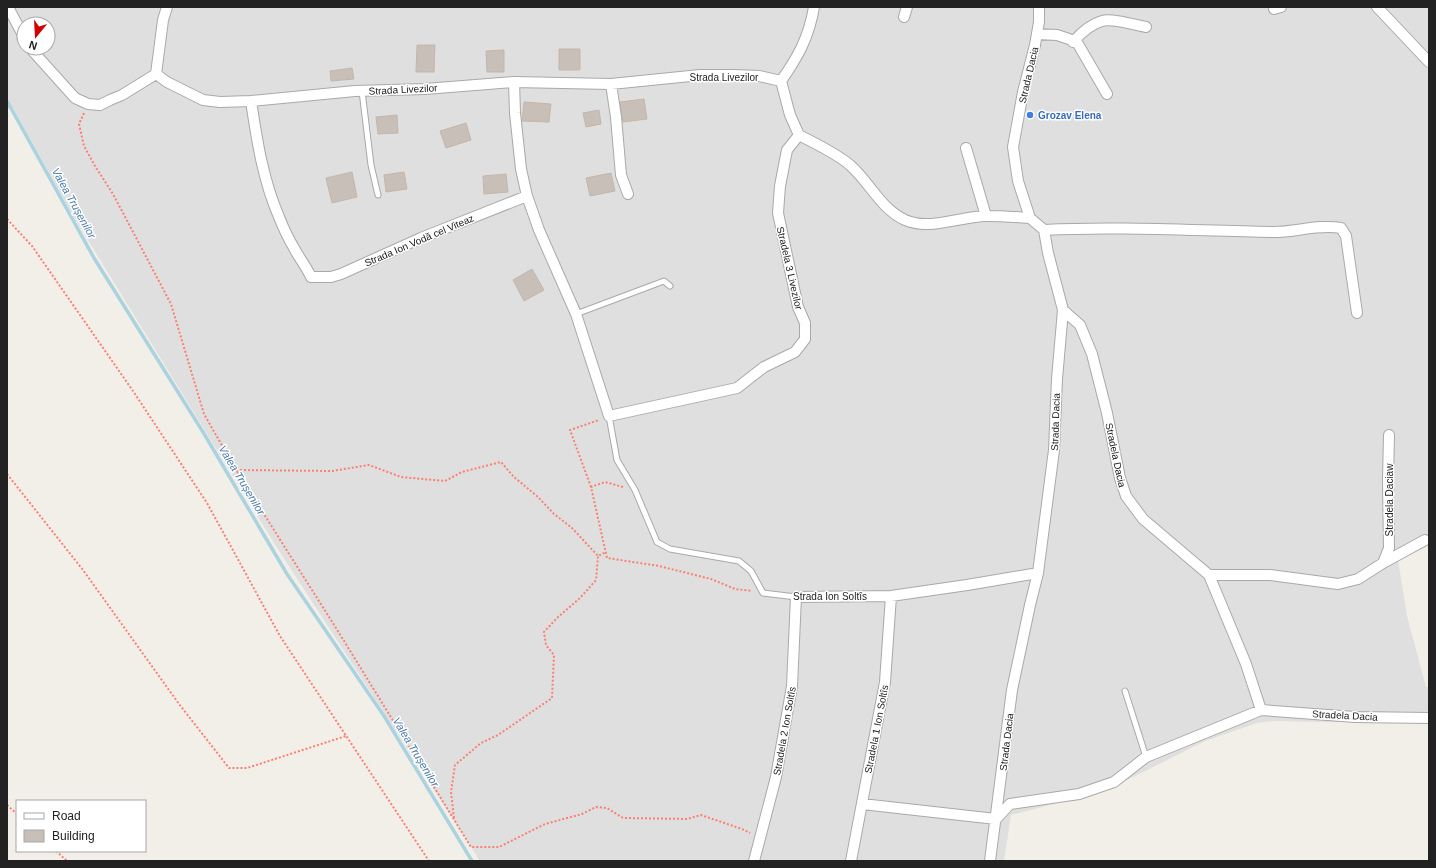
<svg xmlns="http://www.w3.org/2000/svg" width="1436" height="868" font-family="Arial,sans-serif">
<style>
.residential{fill:#e0dfdf;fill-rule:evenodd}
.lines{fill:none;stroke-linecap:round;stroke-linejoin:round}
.stream{stroke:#aad3df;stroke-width:3.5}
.building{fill:#c7bfb8;stroke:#c4b6ab}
.lane-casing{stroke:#a9a9a9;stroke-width:7}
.street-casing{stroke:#a9a9a9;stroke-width:12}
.path{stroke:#fa8072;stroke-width:2;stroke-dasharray:2 2;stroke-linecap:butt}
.lane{stroke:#fff;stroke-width:5}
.street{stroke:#fff;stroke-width:10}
.shop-dot{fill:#3f7fe0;stroke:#fff;stroke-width:1.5}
.labels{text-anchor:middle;stroke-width:3;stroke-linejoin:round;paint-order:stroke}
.street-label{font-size:10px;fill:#222;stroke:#fff}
.shop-label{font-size:10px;font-weight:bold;fill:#366cbe;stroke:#fff;text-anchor:start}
.water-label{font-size:11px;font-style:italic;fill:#4a7aab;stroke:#fff}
</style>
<rect width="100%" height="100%" fill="#f2efe9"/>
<path class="residential" d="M 7,7 L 1429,7 L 1429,544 L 1425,548 L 1398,560 L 1407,616 L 1426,687 L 1429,687 L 1429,724 L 1422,722 L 1327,722 L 1274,721 L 1257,723 L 1205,741 L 1107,790 L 1011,815 L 1004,861 L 480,861 L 274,543 L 70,211 L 13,108 L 7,109 ZM 24,24 L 48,24 L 48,48 L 24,48 Z"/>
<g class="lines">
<path class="stream" d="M 7,101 L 94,258 L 203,432 L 287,574 L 384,716 L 472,861"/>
</g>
<path class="building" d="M 417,45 L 435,45 L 434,72 L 416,72 Z
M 559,49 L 580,49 L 580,70 L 559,70 Z
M 504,50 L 504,72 L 487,72 L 486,51 Z
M 352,68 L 354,79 L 331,81 L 330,71 Z
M 644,99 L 647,119 L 623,122 L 620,102 Z
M 524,102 L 551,104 L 549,122 L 522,121 Z
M 599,110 L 601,124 L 586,127 L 583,113 Z
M 397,115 L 398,133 L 378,134 L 376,117 Z
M 466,123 L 471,140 L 446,148 L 440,131 Z
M 352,172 L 357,197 L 332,203 L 326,178 Z
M 404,172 L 407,189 L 386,192 L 384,175 Z
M 611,173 L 615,191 L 590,196 L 586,178 Z
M 506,174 L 508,192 L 484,194 L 483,176 Z
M 532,269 L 544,290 L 524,301 L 513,280 Z"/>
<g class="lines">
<defs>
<path id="lane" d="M 362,91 L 371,165 L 378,195
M 576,314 L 664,281 L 670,286
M 609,416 L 617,460 L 635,490 L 657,542 L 670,549 L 739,561 L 751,571 L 763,593 L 796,597
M 1125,691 L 1146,757"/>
<path id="street" d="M 8,7 L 24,37
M 1377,7 L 1429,62
M 1274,9 L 1281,7
M 904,17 L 907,7
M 1037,34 L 1057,35 L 1069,39 L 1078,44 L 1107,94
M 1073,42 C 1080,34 1091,24 1102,21 C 1112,18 1135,25 1146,27
M 30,48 L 75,98 L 88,104 L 100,105 L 110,100 L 122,95 L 156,74
M 156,74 L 167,82 L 203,100 L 220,102 L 251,101 L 355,91 L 425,89 L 514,82 L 611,84 L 700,75 L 734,75 L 759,76 L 781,81
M 156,74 L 163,20 L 167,7
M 781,81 L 790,115 L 799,135 C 814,143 838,154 851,166 C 870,183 881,209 905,220 C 931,231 961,216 987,216 C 1001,216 1016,217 1030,218
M 781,81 C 798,57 809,37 814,7
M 514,82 L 515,113 L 521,169 L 527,196 L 539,230 L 576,314 L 609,416 L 737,388 L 764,367 L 795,352 L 805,339 L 805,323 L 798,307 L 778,213 L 780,186 L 787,150 L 799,135
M 611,84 L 616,117 L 621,175 L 628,194
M 251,101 C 257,141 263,180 279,217 C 283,227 288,238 294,248 C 299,258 306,266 311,277 L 331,277 L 341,274 L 421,238 L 527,196
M 966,148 L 986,216
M 1044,230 C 1120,226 1198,231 1274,232 C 1296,232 1319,224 1341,228 L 1346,236 L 1357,313
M 1063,310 L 1080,325 L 1092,354 L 1107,413 L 1120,478 L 1126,496 L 1143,519 L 1209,575 L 1246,664 L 1261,710
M 1383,563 L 1389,548 L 1388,480 L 1389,435
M 1209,575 L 1270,575 L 1338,584 L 1358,579 L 1383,563 L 1425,540
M 862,804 L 996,819
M 996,819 L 1010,804 L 1079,794 L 1114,782 L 1146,757 L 1261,710 L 1355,717 L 1429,718
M 754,861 L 776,777 L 792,686 L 796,597 L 891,596 L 967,585 L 1038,573
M 851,861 L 885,682 L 891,596
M 990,861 L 1012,690 L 1030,605 L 1038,573 L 1054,450 L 1057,379 L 1063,310 L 1048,253 L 1044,230 L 1030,218 L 1018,181 L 1013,147 L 1023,92 L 1035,45 L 1039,22 L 1039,7"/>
</defs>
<use href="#lane" class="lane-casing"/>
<use href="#street" class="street-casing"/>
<path class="path" d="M 84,113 L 79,124 L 84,146 L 95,166 L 113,194 L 171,304 L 204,414 L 236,470 L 336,628 L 471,847 L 499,847 L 545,824 L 582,814 L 596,807 L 607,808 L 623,818 L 687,819 L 701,815 L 742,829 L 750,833
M 7,219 L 32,246 L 133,391 L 207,503 L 280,636 L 429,861
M 236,470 L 332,471 L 369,465 L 401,477 L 445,481 L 462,472 L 501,462 L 514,477 L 538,497 L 554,514 L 572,528 L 598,556 L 606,552
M 7,474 L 83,570 L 179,704 L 229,768 L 247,768 L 346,736
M 591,487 L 570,430 L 599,420
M 623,487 L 605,482 L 591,487 L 607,558 L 659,566 L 711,579 L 735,589 L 752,591
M 7,805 L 17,814
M 454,818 L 451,792 L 455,765 L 481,743 L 498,735 L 552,698 L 554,655 L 546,645 L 544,632 L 557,618 L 580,598 L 596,580 L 598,556
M 56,851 L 67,861"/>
<use href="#lane" class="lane"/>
<use href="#street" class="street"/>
</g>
<circle class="shop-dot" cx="1030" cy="115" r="4"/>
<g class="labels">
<g class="street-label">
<text transform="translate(1028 75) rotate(-77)" y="4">Strada Dacia</text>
<text x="724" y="81">Strada Livezilor</text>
<text transform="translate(403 89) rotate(-3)" y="4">Strada Livezilor</text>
<text transform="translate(419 240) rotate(-23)" y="4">Strada Ion Vodă cel Viteaz</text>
<text transform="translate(790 268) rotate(77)" y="4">Stradela 3 Livezilor</text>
<text transform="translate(1055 422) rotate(-88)" y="4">Strada Dacia</text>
<text transform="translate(1116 455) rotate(78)" y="4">Stradela Dacia</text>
<text transform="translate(1389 500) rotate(-90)" y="4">Stradela Daciaw</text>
<text x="830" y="600">Strada Ion Soltîs</text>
<text transform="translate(1345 715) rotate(3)" y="4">Stradela Dacia</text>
<text transform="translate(876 729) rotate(-79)" y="4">Stradela 1 Ion Soltîs</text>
<text transform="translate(784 731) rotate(-80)" y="4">Stradela 2 Ion Soltîs</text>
<text transform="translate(1006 742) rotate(-83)" y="4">Strada Dacia</text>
</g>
<g class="shop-label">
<text x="1038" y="119">Grozav Elena</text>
</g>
<g class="water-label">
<text transform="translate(74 203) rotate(61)" y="4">Valea Trușenilor</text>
<text transform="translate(242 480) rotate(59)" y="4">Valea Trușenilor</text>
<text transform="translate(416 752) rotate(59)" y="4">Valea Trușenilor</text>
</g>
</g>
<rect width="1436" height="868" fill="none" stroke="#222222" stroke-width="16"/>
<rect x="16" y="800" width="130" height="52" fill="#ffffff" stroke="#a7a7a7"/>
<rect x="24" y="813" width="20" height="6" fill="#ffffff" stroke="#a7a7a7"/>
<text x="52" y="820" font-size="12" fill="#222222">Road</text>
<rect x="24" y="830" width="20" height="12" fill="#c7bfb8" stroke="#a7a7a7"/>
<text x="52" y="840" font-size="12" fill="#222222">Building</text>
<g transform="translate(36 36) rotate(198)"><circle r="19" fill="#ffffff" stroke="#a7a7a7"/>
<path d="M0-3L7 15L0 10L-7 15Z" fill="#d40000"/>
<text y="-6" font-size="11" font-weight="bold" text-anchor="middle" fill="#222222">N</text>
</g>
</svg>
